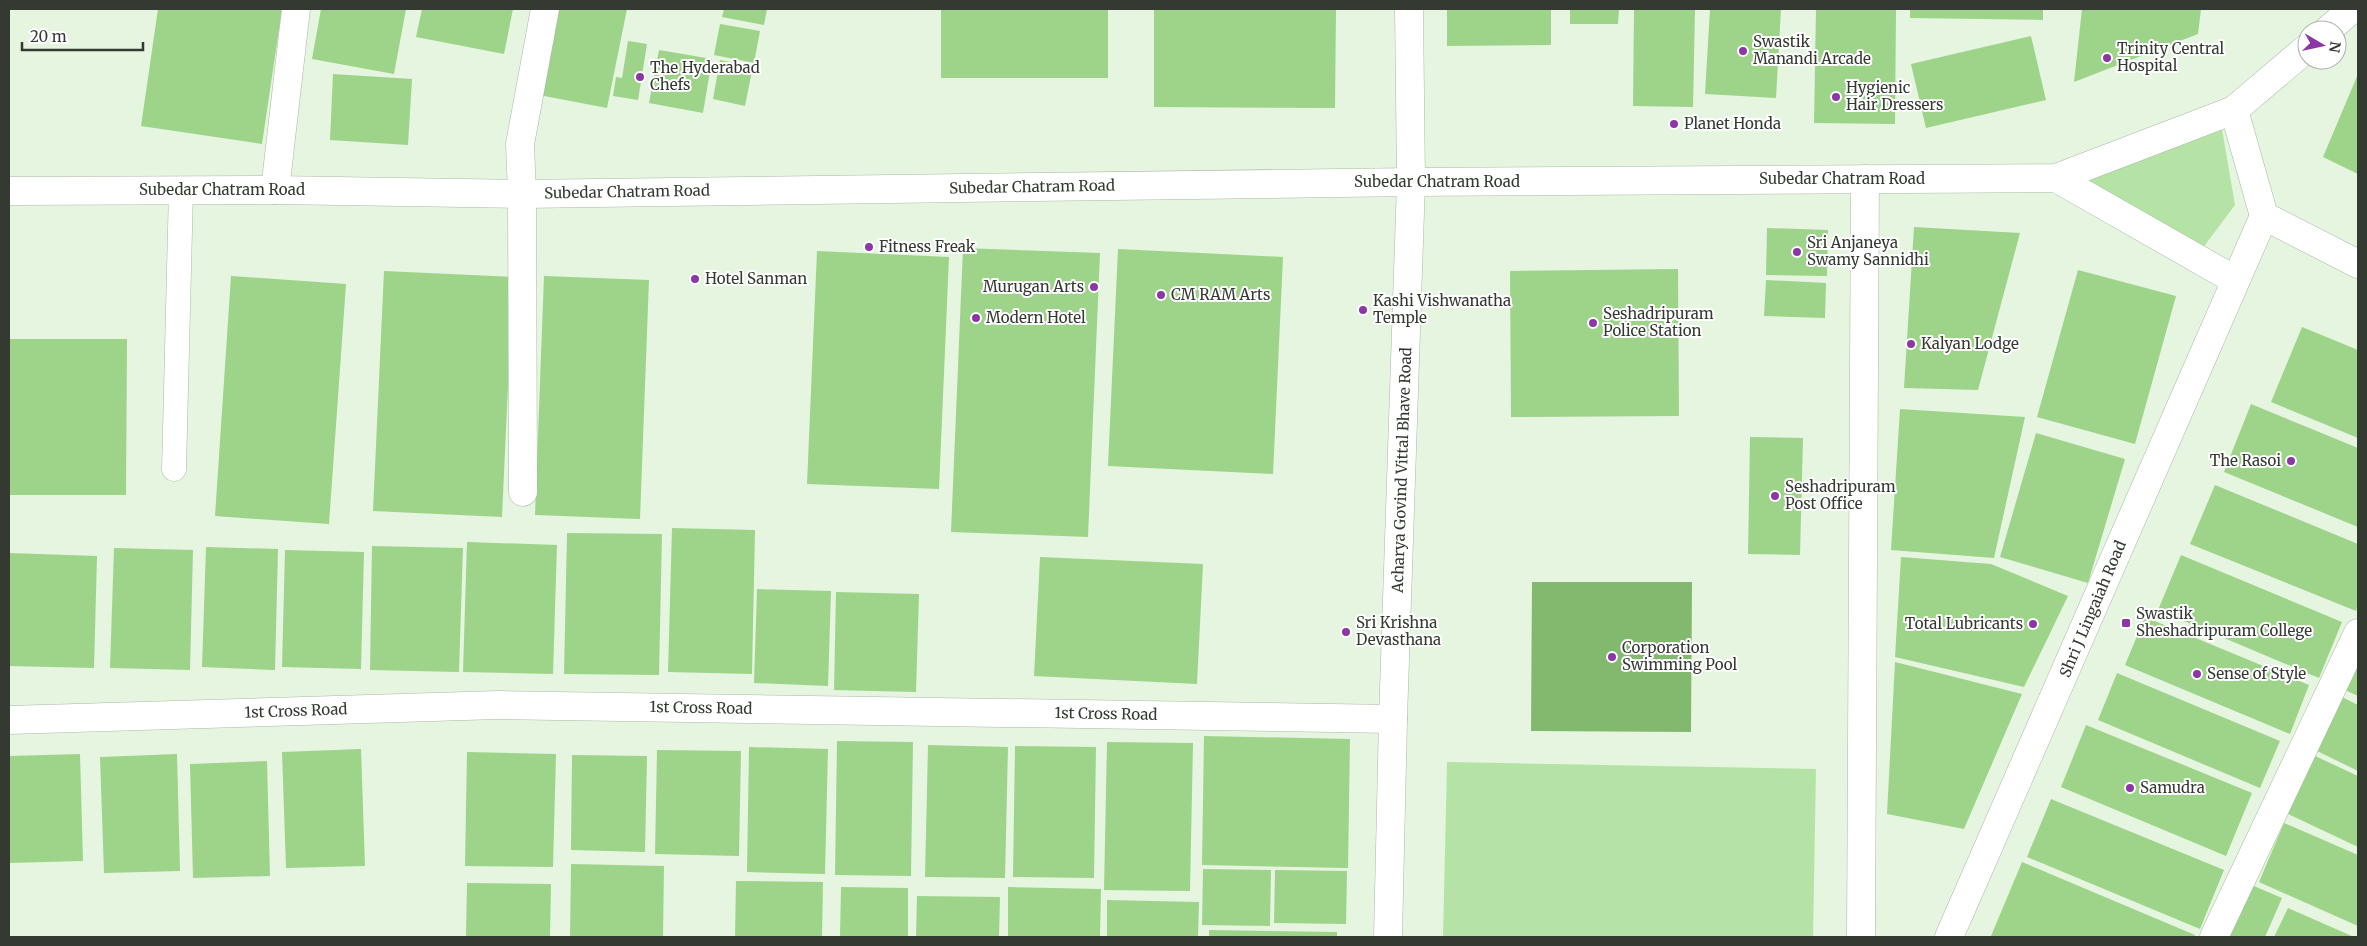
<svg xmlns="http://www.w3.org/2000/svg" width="2367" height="946" font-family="Merriweather,serif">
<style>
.green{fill:#b5e3a5}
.water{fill:#83b86f}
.building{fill:#9dd489}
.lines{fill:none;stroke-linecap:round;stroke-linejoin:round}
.service-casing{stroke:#aab9a5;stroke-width:25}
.minor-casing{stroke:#aab9a5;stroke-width:29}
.secondary-casing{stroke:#aab9a5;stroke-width:29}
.primary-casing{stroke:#aab9a5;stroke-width:29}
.service{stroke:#fff;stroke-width:24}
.minor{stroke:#fff;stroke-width:28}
.secondary{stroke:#fff;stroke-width:28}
.primary{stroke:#fff;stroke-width:28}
.poi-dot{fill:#8c37a5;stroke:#fff;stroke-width:2}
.labels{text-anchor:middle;stroke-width:4;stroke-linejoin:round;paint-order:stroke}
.poi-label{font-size:15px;fill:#343a32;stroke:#fff;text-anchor:start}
.street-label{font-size:15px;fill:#343a32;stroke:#fff}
</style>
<rect width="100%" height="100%" fill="#e5f5e0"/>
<path class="green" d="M 2222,129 L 2235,205 L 2199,253 L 2082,181 Z
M 1447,762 L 1816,769 L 1813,937 L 1443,937 Z"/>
<path class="water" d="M 1532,582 L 1692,582 L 1691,732 L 1531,731 Z"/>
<path class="building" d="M 158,9 L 282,9 L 262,144 L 141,126 Z
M 321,9 L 406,9 L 394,74 L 312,59 Z
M 422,9 L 513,9 L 504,54 L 416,37 Z
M 556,9 L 627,9 L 607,108 L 539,95 Z
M 724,9 L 767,9 L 764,25 L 722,17 Z
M 941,9 L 1108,9 L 1108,78 L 941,78 Z
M 1154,9 L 1336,9 L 1335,108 L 1154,107 Z
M 1447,9 L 1551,9 L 1551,45 L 1447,46 Z
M 1570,9 L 1619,9 L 1618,24 L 1570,24 Z
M 1634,9 L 1695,9 L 1693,107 L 1633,106 Z
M 1710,9 L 1781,9 L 1776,98 L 1705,94 Z
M 1816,9 L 1896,9 L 1895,124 L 1814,123 Z
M 1910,9 L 2043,9 L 2043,20 L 1910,18 Z
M 2082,9 L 2201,9 L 2198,34 L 2074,82 Z
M 720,24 L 760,31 L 754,63 L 714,55 Z
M 2031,36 L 2046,100 L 1926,128 L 1911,64 Z
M 628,41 L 647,44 L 638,100 L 613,96 L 616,77 L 622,78 Z
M 659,50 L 712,59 L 703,113 L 649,103 Z
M 720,60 L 753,66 L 745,106 L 713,99 Z
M 333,74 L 412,79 L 408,145 L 330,140 Z
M 2358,74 L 2358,174 L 2323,157 Z
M 1914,227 L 2020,233 L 1978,390 L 1904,388 Z
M 1767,228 L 1828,230 L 1827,276 L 1766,275 Z
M 963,248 L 1100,253 L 1088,537 L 951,532 Z
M 1118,249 L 1283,257 L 1273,474 L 1108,466 Z
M 817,251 L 949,257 L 939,489 L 807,484 Z
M 1678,269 L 1679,416 L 1511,417 L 1510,271 Z
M 2078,270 L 2176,296 L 2135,444 L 2037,417 Z
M 384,271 L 513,277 L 502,517 L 373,511 Z
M 231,276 L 346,284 L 329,524 L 215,516 Z
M 544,276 L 649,280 L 640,519 L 535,515 Z
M 1766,280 L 1826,283 L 1825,318 L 1764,316 Z
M 2302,327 L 2358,350 L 2358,438 L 2271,402 Z
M 9,339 L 127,339 L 126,495 L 9,495 Z
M 2251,404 L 2358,448 L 2358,527 L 2224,472 Z
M 1900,409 L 2025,417 L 1994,558 L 1891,550 Z
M 2036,433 L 2125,459 L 2088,583 L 2000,557 Z
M 1750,437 L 1803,438 L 1800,555 L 1748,554 Z
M 2215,485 L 2358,544 L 2358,604 L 2356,611 L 2190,544 Z
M 672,528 L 755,530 L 752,674 L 668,672 Z
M 567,533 L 662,534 L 659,675 L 564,674 Z
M 467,542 L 557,545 L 553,674 L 463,672 Z
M 372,546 L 463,548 L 459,672 L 370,670 Z
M 206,547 L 278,549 L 275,670 L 202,667 Z
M 114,548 L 193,550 L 190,670 L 110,668 Z
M 285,550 L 364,552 L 361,669 L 282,667 Z
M 9,553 L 97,556 L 94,668 L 9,666 Z
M 2181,555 L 2342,622 L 2319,678 L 2158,610 Z
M 1040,557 L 1203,564 L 1197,684 L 1034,676 Z
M 1901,557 L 1991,564 L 2068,596 L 2024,687 L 1895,657 Z
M 757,589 L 831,591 L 828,686 L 754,683 Z
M 836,592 L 919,594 L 916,692 L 834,690 Z
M 2145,617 L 2309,685 L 2290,734 L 2125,665 Z
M 2358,660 L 2358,696 L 2345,690 Z
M 1895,662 L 2022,694 L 1964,829 L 1887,814 Z
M 2117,673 L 2280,741 L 2260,788 L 2098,720 Z
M 2336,694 L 2358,705 L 2358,771 L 2311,748 Z
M 2086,725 L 2252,793 L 2226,856 L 2061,787 Z
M 1204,736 L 1350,739 L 1348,868 L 1202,865 Z
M 837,741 L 913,742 L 911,876 L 835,875 Z
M 1107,742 L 1193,743 L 1190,891 L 1104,890 Z
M 928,745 L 1008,747 L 1005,878 L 925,877 Z
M 1015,746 L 1096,747 L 1094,878 L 1013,877 Z
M 749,747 L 828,749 L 825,874 L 747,872 Z
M 361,749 L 365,866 L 286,868 L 282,752 Z
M 657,750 L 741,751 L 739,856 L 655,854 Z
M 467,752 L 556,754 L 553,867 L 465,866 Z
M 80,754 L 83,861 L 9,863 L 9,756 Z
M 177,754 L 180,871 L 104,873 L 100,757 Z
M 572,755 L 647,756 L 645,852 L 571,850 Z
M 2313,755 L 2358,776 L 2358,847 L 2286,813 Z
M 267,761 L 270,876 L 193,878 L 190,764 Z
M 2051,799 L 2224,870 L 2200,929 L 2027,857 Z
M 2284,823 L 2358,855 L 2358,926 L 2259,882 Z
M 2022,862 L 2195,935 L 2194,937 L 1991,936 Z
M 571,864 L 664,866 L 663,937 L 570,937 Z
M 1203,869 L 1271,870 L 1270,926 L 1202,925 Z
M 1275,870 L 1347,871 L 1346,924 L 1274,923 Z
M 736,881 L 823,882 L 822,937 L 735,937 Z
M 467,883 L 551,884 L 550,937 L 466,937 Z
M 2247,883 L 2282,898 L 2265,937 L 2222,937 Z
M 841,887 L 908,888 L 908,937 L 840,937 Z
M 1008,887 L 1101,889 L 1100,937 L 1008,937 Z
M 917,896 L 1000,897 L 999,937 L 916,937 Z
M 1107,900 L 1199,902 L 1198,937 L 1107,937 Z
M 2288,908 L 2354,937 L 2274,937 Z
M 1209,930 L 1337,932 L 1337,937 L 1209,937 Z"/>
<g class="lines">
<defs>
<path id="service" d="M 174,469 L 181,190"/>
<path id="minor" d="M 1409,9 L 1411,182
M 275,190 L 296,9
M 523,492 L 522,194 L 520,144 L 545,9
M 9,720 L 498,705 L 1393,719
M 1861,937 L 1865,179
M 2214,937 L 2358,633"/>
<path id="secondary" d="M 2056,178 L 2235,280
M 9,191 L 275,190 L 522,194 L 1411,182 L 2056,178 L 2234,110
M 1388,937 L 1393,719 L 1411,182
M 1949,937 L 2264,216"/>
<path id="primary" d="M 2328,30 L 2352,9
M 2307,48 L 2234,110 L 2264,216 L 2358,264"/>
</defs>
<use href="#service" class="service-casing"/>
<use href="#minor" class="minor-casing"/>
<use href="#secondary" class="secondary-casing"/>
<use href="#primary" class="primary-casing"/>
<use href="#service" class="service"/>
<use href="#minor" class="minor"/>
<use href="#secondary" class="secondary"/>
<use href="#primary" class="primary"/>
</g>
<g class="poi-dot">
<circle cx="1743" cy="51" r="5"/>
<circle cx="2107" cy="58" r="5"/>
<circle cx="640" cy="77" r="5"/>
<circle cx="1836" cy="97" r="5"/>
<circle cx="1674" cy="124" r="5"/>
<circle cx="869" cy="247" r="5"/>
<circle cx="1797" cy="252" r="5"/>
<circle cx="695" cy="279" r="5"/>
<circle cx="1094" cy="287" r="5"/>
<circle cx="1161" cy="295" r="5"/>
<circle cx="1363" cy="310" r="5"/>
<circle cx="976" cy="318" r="5"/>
<circle cx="1593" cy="323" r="5"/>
<circle cx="1911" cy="344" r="5"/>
<circle cx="2291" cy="461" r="5"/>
<circle cx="1775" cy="496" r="5"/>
<rect x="2121" y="618" width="10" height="10" rx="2.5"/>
<circle cx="2033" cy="624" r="5"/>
<circle cx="1346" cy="632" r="5"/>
<circle cx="1612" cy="657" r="5"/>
<circle cx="2197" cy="674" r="5"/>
<circle cx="2130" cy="788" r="5"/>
</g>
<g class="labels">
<g class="poi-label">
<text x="1753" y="47">Swastik<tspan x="1753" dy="17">Manandi Arcade</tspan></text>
<text x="2117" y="54">Trinity Central<tspan x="2117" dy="17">Hospital</tspan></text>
<text x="650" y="73">The Hyderabad<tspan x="650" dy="17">Chefs</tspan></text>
<text x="1846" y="93">Hygienic<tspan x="1846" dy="17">Hair Dressers</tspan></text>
<text x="1684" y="129">Planet Honda</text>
<text x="1807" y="248">Sri Anjaneya<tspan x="1807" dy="17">Swamy Sannidhi</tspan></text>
<text x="879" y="252">Fitness Freak</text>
<text x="705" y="284">Hotel Sanman</text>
<text x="1084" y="292" text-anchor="end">Murugan Arts</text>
<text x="1171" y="300">CM RAM Arts</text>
<text x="1373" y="306">Kashi Vishwanatha<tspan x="1373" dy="17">Temple</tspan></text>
<text x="1603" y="319">Seshadripuram<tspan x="1603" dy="17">Police Station</tspan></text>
<text x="986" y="323">Modern Hotel</text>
<text x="1921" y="349">Kalyan Lodge</text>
<text x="2281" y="466" text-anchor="end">The Rasoi</text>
<text x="1785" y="492">Seshadripuram<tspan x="1785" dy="17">Post Office</tspan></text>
<text x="2136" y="619">Swastik<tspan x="2136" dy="17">Sheshadripuram College</tspan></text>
<text x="1356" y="628">Sri Krishna<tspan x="1356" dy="17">Devasthana</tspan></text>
<text x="2023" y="629" text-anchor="end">Total Lubricants</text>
<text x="1622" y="653">Corporation<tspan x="1622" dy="17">Swimming Pool</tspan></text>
<text x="2207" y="679">Sense of Style</text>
<text x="2140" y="793">Samudra</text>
</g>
<g class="street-label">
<text x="1842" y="184">Subedar Chatram Road</text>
<text x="1437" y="187">Subedar Chatram Road</text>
<text transform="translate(1032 187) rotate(-1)" y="5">Subedar Chatram Road</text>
<text x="222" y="195">Subedar Chatram Road</text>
<text transform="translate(627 192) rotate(-1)" y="5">Subedar Chatram Road</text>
<text transform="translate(1402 470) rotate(-88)" y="5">Acharya Govind Vittal Bhave Road</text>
<text transform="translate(2093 609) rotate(-67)" y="5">Shri J Lingaiah Road</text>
<text transform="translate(701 708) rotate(1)" y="5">1st Cross Road</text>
<text transform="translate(296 711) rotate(-2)" y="5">1st Cross Road</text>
<text transform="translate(1106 714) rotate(1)" y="5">1st Cross Road</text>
</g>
</g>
<rect width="2367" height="946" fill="none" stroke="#343a32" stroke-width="20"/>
<g transform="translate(2322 45) rotate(99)"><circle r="24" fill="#ffffff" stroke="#aeb0ad"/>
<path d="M0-4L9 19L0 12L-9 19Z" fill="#8c37a5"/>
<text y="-8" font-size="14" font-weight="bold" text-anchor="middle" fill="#343a32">N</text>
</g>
<path d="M22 42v8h121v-8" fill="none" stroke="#343a32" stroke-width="2.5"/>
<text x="30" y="42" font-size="15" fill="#343a32" stroke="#ffffff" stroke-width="4" paint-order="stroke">20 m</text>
</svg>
